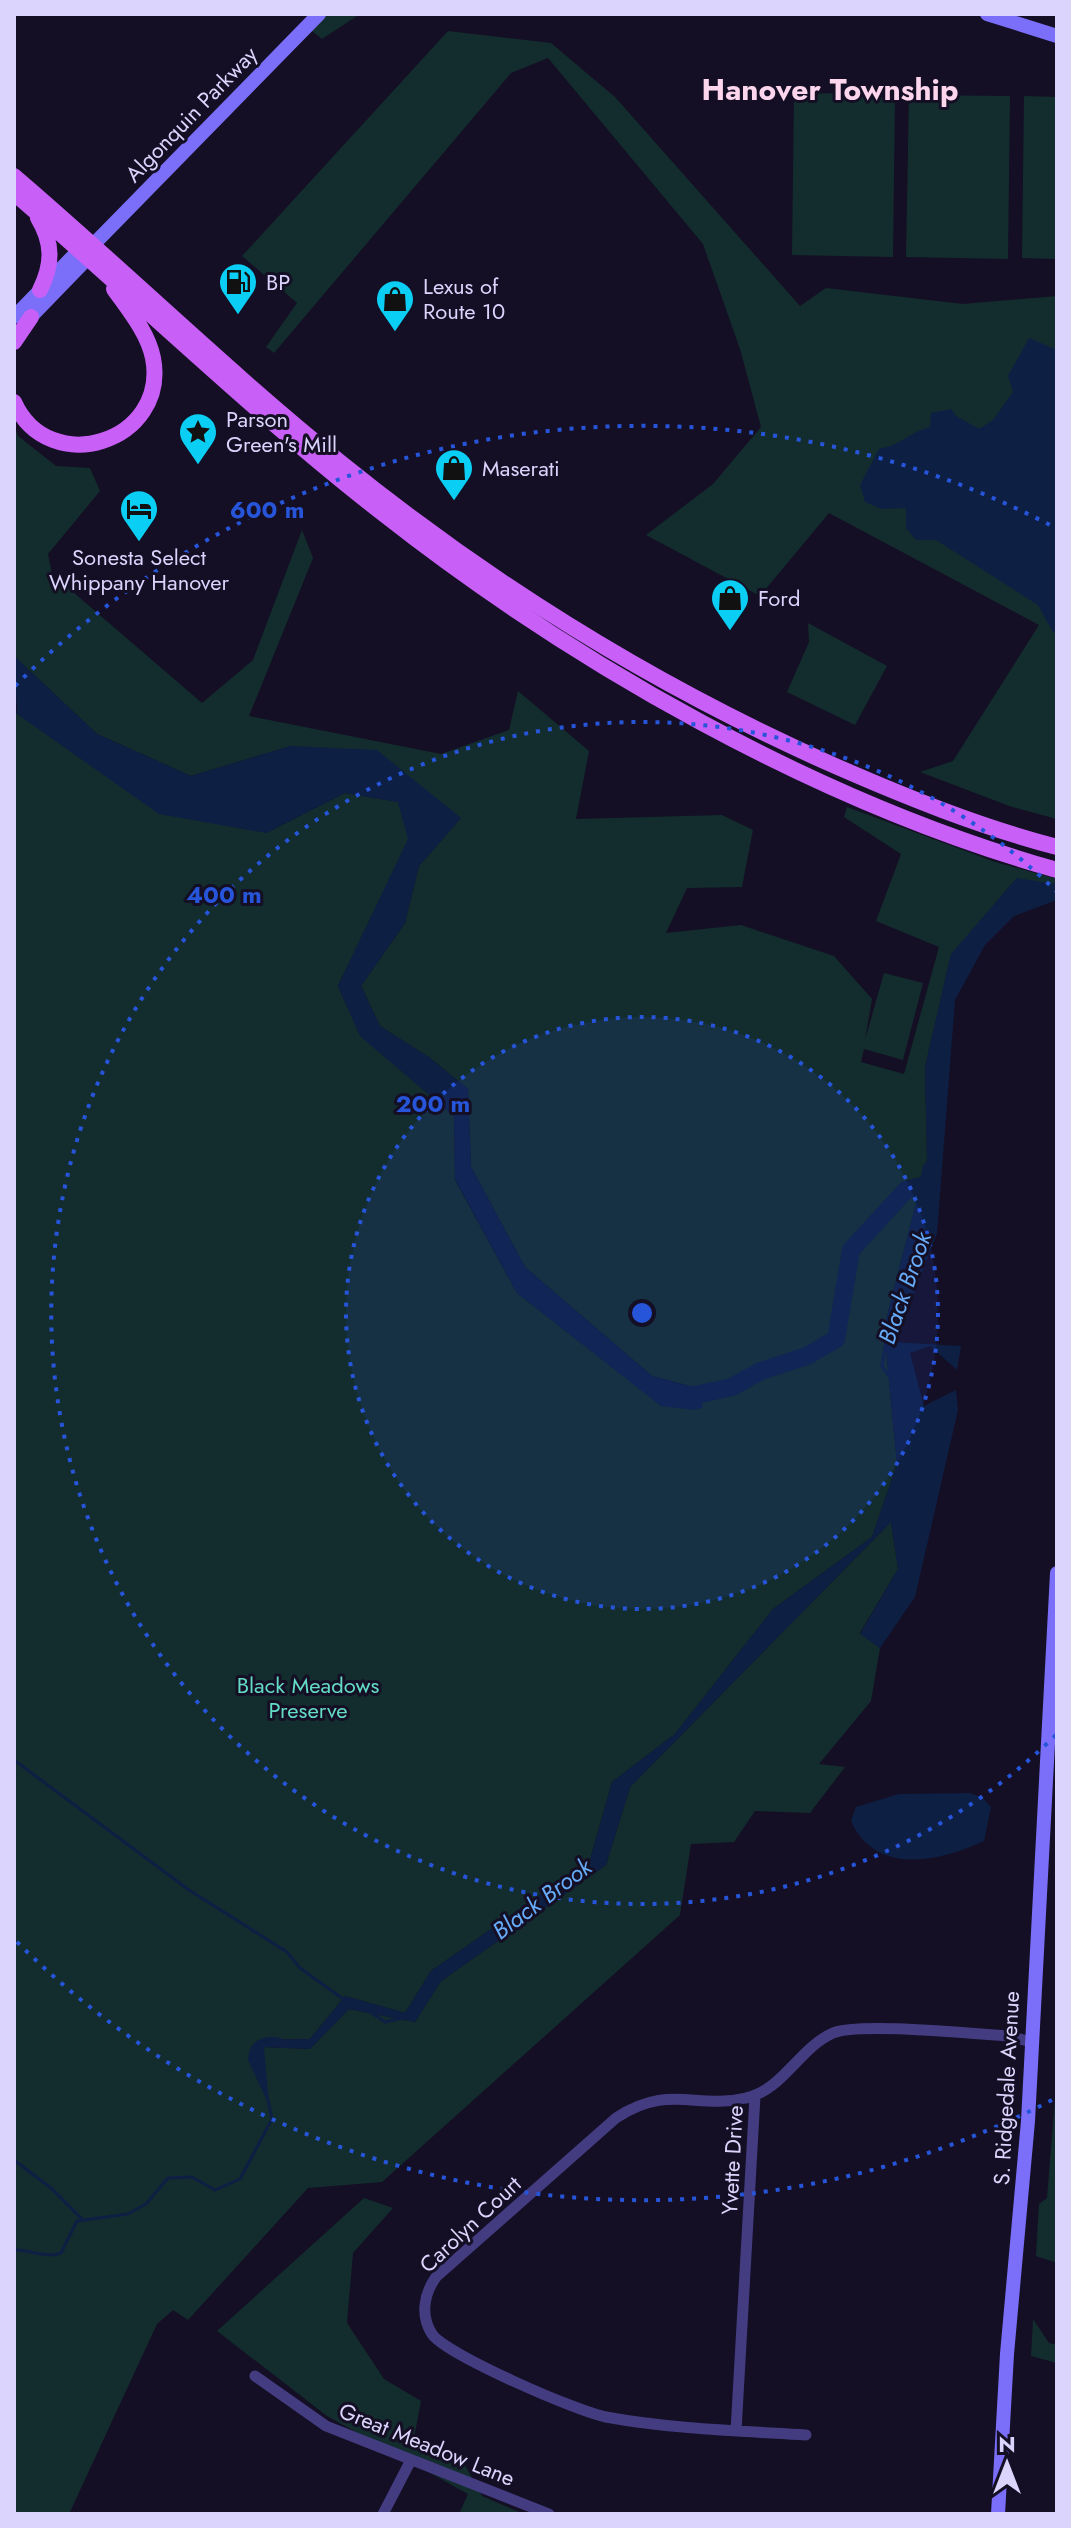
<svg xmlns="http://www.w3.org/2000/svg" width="1071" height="2528" font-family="Jost,sans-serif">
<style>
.green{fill:#132d2e}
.water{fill:#0e1f44}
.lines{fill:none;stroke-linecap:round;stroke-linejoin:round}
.stream{stroke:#0e1f44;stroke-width:3}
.river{stroke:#0e1f44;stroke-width:18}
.street{stroke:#433c81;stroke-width:11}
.secondary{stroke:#7b6ff9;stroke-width:14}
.primary{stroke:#c860f8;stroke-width:16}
.ring{fill:none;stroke:#2655da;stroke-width:4;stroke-dasharray:4 8}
.labels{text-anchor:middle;stroke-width:6;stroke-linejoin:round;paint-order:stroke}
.street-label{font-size:22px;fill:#dbd4fd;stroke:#140f24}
.poi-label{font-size:22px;fill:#dbd4fd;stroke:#140f24;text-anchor:start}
.park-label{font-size:22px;fill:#63dbc4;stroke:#140f24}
.water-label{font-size:24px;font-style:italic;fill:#67acf9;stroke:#140f24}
.district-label{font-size:30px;font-weight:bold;fill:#fdd6ed;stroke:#140f24}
.centre{fill:#2655da;stroke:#140f24;stroke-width:4}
.ring-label{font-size:24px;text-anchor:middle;font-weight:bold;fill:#2655da;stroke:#140f24;stroke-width:6;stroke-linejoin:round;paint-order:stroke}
</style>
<rect width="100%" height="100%" fill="#140f24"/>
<path class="green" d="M 320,14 L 360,14 L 322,39 L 307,27 Z
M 448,31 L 551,43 L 615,97 L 800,306 L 826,288 L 963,304 L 1057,296 L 1057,819 L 1012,807 L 920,772 L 953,761 L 1039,625 L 829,513 L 760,596 L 646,535 L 713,484 L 761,427 L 740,349 L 703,244 L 548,58 L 511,73 L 274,353 L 266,347 L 297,303 L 242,256 Z
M 794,93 L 895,94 L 893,257 L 792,255 Z
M 909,95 L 1010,96 L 1008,259 L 906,257 Z
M 1024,96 L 1057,97 L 1057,259 L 1022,258 Z
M 14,425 L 18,436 L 56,466 L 90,468 L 100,491 L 48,554 L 52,574 L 202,703 L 253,660 L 302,530 L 313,558 L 249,716 L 441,754 L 509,730 L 518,691 L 589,751 L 576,819 L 722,815 L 753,830 L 742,887 L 687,888 L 666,933 L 741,925 L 834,956 L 872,999 L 865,1040 L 884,973 L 923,983 L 903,1060 L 864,1049 L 861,1062 L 904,1074 L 939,947 L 876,921 L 901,854 L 844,817 L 847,807 L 995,862 L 1057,879 L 1054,884 L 1016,879 L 951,955 L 925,1067 L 927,1160 L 884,1328 L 897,1464 L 872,1537 L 773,1609 L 675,1734 L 612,1782 L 590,1860 L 431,1971 L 405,2013 L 345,1996 L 310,2039 L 258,2040 L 268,2102 L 263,2047 L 310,2049 L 349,2009 L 415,2022 L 441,1981 L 606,1865 L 630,1787 L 891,1522 L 898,1569 L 860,1633 L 880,1648 L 871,1701 L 819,1764 L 845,1767 L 810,1813 L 755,1811 L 734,1842 L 691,1844 L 680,1915 L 382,2182 L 308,2188 L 188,2320 L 173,2310 L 157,2324 L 69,2514 L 14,2514 L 14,709 L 17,714 L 266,833 L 345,793 L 398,802 L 409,838 L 338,986 L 360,1035 L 454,1116 L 455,1180 L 517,1293 L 661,1405 L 697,1388 L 652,1376 L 525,1267 L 471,1167 L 468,1089 L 430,1058 L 380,1026 L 361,986 L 405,923 L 419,866 L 461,818 L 291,746 L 191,776 L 97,734 L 14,656 Z
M 808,623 L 887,666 L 855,725 L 787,692 L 809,642 Z
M 1057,2074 L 1057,2263 L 1036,2256 L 1039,2204 L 1047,2198 Z
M 364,2198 L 393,2208 L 353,2253 L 347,2323 L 384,2379 L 421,2401 L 414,2438 L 461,2458 L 482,2496 L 524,2514 L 459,2514 L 468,2494 L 327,2416 L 217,2331 Z
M 1033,2319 L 1049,2343 L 1057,2345 L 1057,2363 L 1031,2356 Z"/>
<path class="water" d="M 1029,338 L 1057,350 L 1057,632 L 1053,632 L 1038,605 L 936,540 L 916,540 L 906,528 L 906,508 L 882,509 L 865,502 L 860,485 L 879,449 C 903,444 908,433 930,427 L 931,413 L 951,409 L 956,416 L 979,429 L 993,420 L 1013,392 L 1008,376 Z
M 14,656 L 97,734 L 191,776 L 291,746 L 377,750 L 461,818 L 419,866 L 405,923 L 361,986 L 380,1026 L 430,1058 L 468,1089 L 471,1167 L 525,1267 L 652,1376 L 697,1388 L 703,1407 L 695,1410 L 661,1406 L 517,1293 L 455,1179 L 454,1116 L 360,1036 L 338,986 L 408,839 L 398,802 L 345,793 L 266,833 L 159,814 L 17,714 Z
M 1017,878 L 1054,884 L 1057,879 L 1057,900 L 1014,916 L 985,945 L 955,1000 L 937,1233 L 895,1342 L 961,1346 L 957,1370 L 930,1346 L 910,1353 L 924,1406 L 956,1390 L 958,1410 L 915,1597 L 880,1648 L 860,1634 L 898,1569 L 891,1522 L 630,1787 L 606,1865 L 441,1981 L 415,2022 L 349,2009 L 310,2049 L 264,2047 L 269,2105 L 248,2060 L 258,2040 L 310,2039 L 345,1996 L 405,2013 L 431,1971 L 590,1860 L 612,1782 L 675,1734 L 773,1609 L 872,1537 L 897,1464 L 884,1328 L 927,1160 L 925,1067 L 951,954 Z
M 970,1793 L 983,1798 L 991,1807 L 984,1841 C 941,1861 876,1877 851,1821 L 856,1807 L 899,1794 Z"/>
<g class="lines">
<path class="stream" d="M 886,1341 L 882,1366 L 890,1377
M 14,1760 L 189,1890 L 287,1952 L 300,1968 L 343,1999
M 370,2012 L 385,2022 L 403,2018
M 250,2059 C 249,2042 266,2035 281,2040
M 14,2160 L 51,2188 L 82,2219
M 14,2250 C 31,2249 44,2259 61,2253 L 77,2221 L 128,2214 L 146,2204 L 168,2178 L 192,2177 L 215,2190 L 240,2179 L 272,2119 L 266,2091"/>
<path class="river" d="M 677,1392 L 686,1397 L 732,1387 L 761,1371 L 807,1356 L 836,1339 L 851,1250 L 906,1190 L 929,1184 L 931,1170"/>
<path class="street" d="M 255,2376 L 326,2426 L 549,2514
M 736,2431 L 755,2096
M 806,2435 C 740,2431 671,2429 606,2417 C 578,2412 445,2354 432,2334 C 420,2315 424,2294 436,2277 L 616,2118 C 669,2083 696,2110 746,2098 C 783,2090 799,2048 833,2033 C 859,2022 974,2034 1009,2036 L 1031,2042
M 383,2514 L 411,2460"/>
<path class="secondary" d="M 987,14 L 1057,36
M 14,317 L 79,250 L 89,247
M 25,323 L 88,258 L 93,245 L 319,14
M 998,2514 L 1007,2354 L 1028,2121 L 1057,1573"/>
<path class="primary" d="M 14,176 C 124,270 228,372 341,463 C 492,585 655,686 833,765 C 906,797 980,827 1057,847
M 14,193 C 137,299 253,412 381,512 C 574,664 819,803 1057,870
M 38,218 C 53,243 53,264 40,290
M 14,342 L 31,317
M 14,402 C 49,480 169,442 153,358 C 148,333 129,310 114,289"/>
</g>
<circle cx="642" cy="1313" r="296" fill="#2655da" fill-opacity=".12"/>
<g class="ring">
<circle cx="642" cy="1313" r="296"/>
<path d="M1056 1735A591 591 0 1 1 1056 891"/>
<path d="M1052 2100A887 887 0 0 1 15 1940M15 686A887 887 0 0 1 1052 526"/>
</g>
<defs>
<symbol id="fuel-pin" viewBox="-11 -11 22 30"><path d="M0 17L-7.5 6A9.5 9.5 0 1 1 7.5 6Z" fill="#0acef3" stroke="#140f24"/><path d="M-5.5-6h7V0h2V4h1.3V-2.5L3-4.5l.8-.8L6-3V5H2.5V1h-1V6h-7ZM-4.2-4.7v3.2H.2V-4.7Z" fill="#111"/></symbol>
<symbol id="shop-pin" viewBox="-11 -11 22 30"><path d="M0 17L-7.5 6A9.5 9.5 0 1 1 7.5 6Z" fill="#0acef3" stroke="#140f24"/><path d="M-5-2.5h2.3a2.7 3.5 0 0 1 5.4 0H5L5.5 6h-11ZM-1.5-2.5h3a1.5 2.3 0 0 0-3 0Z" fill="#111"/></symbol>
<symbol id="sight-pin" viewBox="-11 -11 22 30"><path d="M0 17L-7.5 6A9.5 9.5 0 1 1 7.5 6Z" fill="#0acef3" stroke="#140f24"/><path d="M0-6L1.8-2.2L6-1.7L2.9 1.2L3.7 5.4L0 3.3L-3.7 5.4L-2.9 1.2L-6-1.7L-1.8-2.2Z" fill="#111"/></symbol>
<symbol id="hotel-pin" viewBox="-11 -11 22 30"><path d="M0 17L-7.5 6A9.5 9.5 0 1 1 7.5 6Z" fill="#0acef3" stroke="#140f24"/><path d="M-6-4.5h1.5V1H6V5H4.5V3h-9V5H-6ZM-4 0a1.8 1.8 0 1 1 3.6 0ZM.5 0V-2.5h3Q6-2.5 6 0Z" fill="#111"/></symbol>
</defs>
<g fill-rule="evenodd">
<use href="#fuel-pin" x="216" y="260" width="44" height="60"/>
<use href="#shop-pin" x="373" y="277" width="44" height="60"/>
<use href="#sight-pin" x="176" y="410" width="44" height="60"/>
<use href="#shop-pin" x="432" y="446" width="44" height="60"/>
<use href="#hotel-pin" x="117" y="487" width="44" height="60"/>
<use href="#shop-pin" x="708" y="576" width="44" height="60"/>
</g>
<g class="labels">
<g class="street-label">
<text transform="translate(191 114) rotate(-46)" y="8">Algonquin Parkway</text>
<text transform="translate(1006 2088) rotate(-87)" y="8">S. Ridgedale Avenue</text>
<text transform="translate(732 2160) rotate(-87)" y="8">Yvette Drive</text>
<text transform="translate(470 2224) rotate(-43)" y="8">Carolyn Court</text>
<text transform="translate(427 2444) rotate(22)" y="8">Great Meadow Lane</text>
</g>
<g class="poi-label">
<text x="266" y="290">BP</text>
<text x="423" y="294">Lexus of<tspan x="423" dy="25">Route 10</tspan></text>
<text x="226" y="427">Parson<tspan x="226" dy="25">Green's Mill</tspan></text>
<text x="482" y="476">Maserati</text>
<text x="139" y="565" text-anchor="middle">Sonesta Select<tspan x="139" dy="25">Whippany Hanover</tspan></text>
<text x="758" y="606">Ford</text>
</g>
<g class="park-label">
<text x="308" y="1693">Black Meadows<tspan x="308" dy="25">Preserve</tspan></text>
</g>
<g class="water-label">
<text transform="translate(905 1288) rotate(-71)" y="8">Black Brook</text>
<text transform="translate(542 1899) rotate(-37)" y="8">Black Brook</text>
</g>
<g class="district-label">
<text x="830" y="100">Hanover Township</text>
</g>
</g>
<circle cx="642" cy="1313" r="12" class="centre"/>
<g class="ring-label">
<text x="267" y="518">600 m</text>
<text x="224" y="903">400 m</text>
<text x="433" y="1112">200 m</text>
</g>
<rect width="1071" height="2528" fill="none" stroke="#dbd4fd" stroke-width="32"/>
<g transform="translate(1007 2464)" stroke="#140f24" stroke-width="6" paint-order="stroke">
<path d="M0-6L14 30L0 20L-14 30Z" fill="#dbd4fd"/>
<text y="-12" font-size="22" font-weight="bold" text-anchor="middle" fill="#dbd4fd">N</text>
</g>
</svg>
